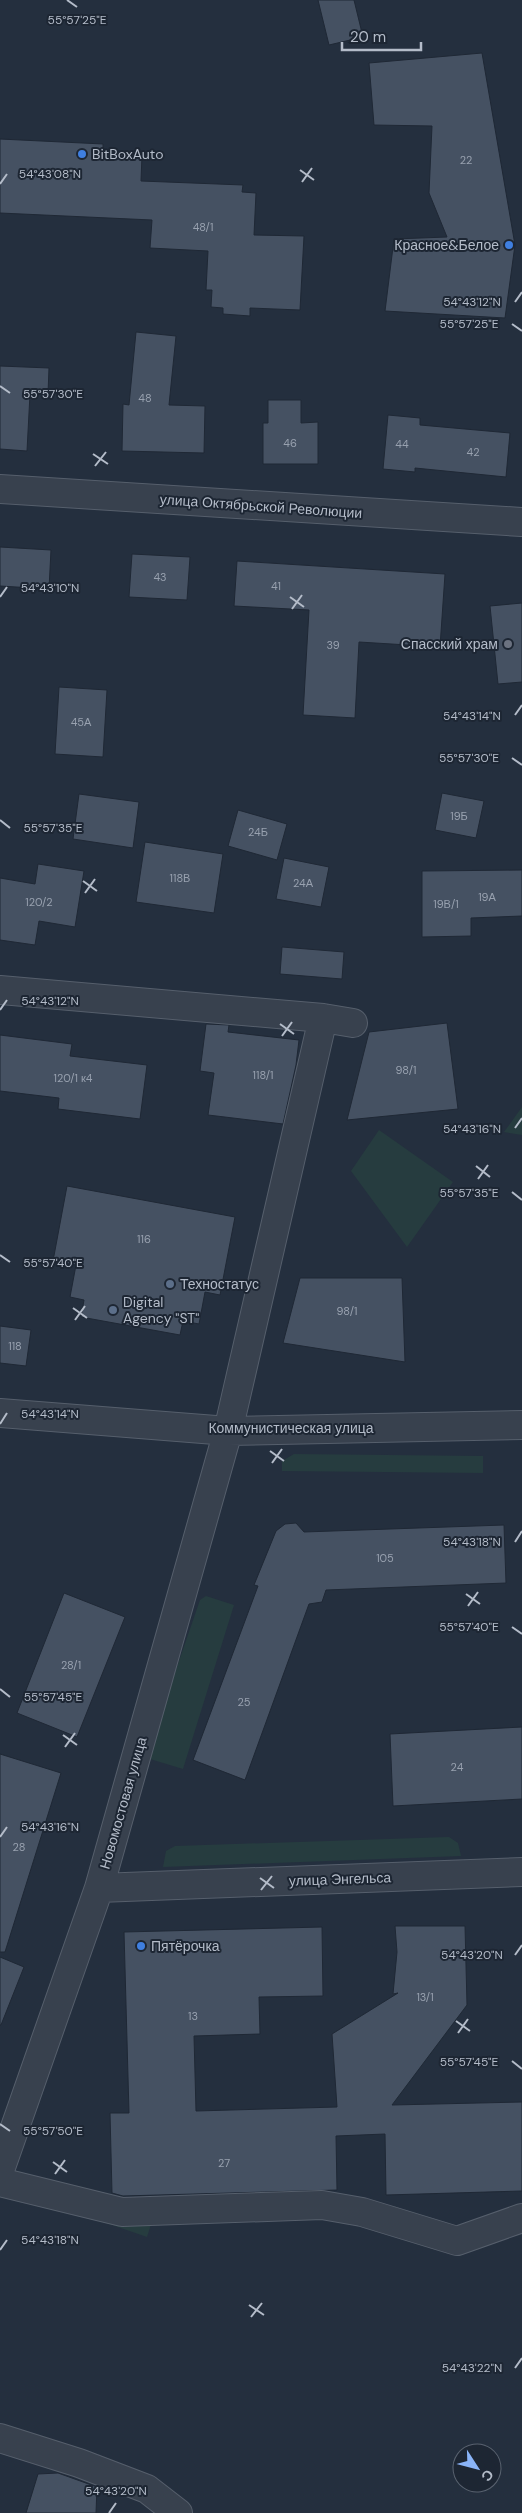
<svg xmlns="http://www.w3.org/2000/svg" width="522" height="2513" font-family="'DM Sans',sans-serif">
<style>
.green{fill:#263c3f}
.building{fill:#455162;stroke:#1f2835}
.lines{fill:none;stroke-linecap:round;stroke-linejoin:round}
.minor-casing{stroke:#565f6c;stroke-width:30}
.minor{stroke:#38414e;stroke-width:28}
.ticks{fill:none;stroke:#b4bcc9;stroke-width:2}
.shop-dot{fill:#3f7fe0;stroke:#1d2633;stroke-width:2}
.worship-dot{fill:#6b7280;stroke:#1d2633;stroke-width:2}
.service-dot{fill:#5c6f8a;stroke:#1d2633;stroke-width:2}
.labels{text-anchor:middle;stroke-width:4;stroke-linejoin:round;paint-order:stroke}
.number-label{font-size:11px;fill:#98a1af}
.poi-label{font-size:14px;fill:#b4bcc9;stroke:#1d2633;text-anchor:start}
.street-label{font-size:14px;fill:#b4bcc9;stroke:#1d2633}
.ticks-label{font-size:12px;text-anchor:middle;fill:#b4bcc9;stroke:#1d2633;stroke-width:4;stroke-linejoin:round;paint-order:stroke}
</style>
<rect width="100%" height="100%" fill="#242f3e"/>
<path class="green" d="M 522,1107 L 522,1135 L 504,1132 Z
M 379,1130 L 453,1182 L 407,1247 L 351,1171 Z
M 294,1454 L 483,1456 L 483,1473 L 282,1471 L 282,1461 Z
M 206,1596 L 234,1605 L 183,1769 L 150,1759 L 147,1754 L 200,1600 Z
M 449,1837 L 458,1843 L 461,1856 L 163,1867 L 166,1851 L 175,1846 Z
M 54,2205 L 153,2218 L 147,2237 Z"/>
<path class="building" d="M 318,0 L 354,0 L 363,37 L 329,45 Z
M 482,53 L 515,245 L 505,318 L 385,311 L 394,239 L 447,237 L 429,193 L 432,126 L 374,125 L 369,63 Z
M 0,139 L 103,144 L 103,153 L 142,155 L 141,181 L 243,185 L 242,192 L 256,193 L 254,235 L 304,236 L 300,310 L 250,308 L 250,316 L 223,314 L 223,308 L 211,307 L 212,290 L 206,290 L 208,251 L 150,248 L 152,220 L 0,213 Z
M 136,332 L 176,336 L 169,405 L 205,406 L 204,453 L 122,451 L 123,404 L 129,405 Z
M 0,366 L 49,368 L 48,394 L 30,394 L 27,451 L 0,449 Z
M 268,400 L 301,400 L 301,423 L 318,422 L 318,464 L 263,464 L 263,423 L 268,423 Z
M 388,415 L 420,418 L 420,425 L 510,433 L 506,477 L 415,468 L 415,472 L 383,469 Z
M 0,547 L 51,550 L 49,589 L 0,586 Z
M 132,554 L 190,557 L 187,600 L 129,597 Z
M 237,561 L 445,574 L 440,647 L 359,642 L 355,718 L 303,715 L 309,610 L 234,606 Z
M 522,603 L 522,682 L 498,684 L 490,606 Z
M 59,687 L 107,690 L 103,757 L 55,754 Z
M 442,793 L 484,801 L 476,838 L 435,830 Z
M 79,794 L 139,802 L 133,848 L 73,839 Z
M 238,810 L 287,824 L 277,860 L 228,846 Z
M 145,842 L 223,854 L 214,913 L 136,902 Z
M 284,858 L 329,867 L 321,907 L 276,899 Z
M 38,864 L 84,871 L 75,927 L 39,921 L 35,945 L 0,940 L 0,878 L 35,884 Z
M 522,870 L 522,916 L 471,918 L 471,936 L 422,937 L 422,871 Z
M 282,947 L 344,952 L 342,979 L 280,974 Z
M 447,1023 L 458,1109 L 347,1120 L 369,1032 Z
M 206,1024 L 229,1025 L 228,1032 L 299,1040 L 296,1065 L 283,1124 L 208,1115 L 214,1073 L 200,1071 Z
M 0,1035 L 72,1044 L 70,1056 L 147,1065 L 140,1119 L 58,1109 L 59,1098 L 0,1091 Z
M 67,1186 L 235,1217 L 220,1295 L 205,1292 L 199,1324 L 183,1321 L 180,1335 L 81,1317 L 84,1300 L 70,1297 L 76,1265 L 53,1261 Z
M 300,1278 L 402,1278 L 405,1362 L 283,1343 Z
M 0,1326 L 31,1330 L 26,1366 L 0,1363 Z
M 296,1523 L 304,1532 L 504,1525 L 506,1583 L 326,1590 L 322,1602 L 309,1604 L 245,1780 L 193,1760 L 258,1586 L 254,1585 L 276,1531 L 285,1524 Z
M 64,1593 L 125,1617 L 77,1737 L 17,1713 Z
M 522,1727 L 522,1799 L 393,1806 L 390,1734 Z
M 0,1754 L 61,1773 L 5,1952 L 0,1952 Z
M 395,1926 L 465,1926 L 467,2005 L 392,2105 L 522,2102 L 522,2191 L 386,2195 L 385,2134 L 336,2136 L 337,2190 L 123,2196 L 112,2193 L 110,2113 L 129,2113 L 124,1932 L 322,1927 L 323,1996 L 259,1997 L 260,2034 L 194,2036 L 196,2111 L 337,2107 L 332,2034 L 398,1993 L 393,1994 L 397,1952 Z
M 0,1957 L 24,1967 L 1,2025 L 0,2025 Z
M 58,2473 L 97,2487 L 96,2513 L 26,2513 L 38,2474 Z"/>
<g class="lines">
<defs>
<path id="minor" d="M 0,489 L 522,522
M 0,990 L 323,1018 L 353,1023
M 0,1413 L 228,1431 L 522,1425
M 99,1888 L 522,1872
M 0,2170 L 99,1888 L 228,1431 L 323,1018
M 0,2182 L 122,2212 L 322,2205 L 362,2212 L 457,2241 L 522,2218
M 0,2438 L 79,2463 L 147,2489 L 178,2513"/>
</defs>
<use href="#minor" class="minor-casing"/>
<use href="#minor" class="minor"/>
</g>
<path class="ticks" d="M 67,0 L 77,7M 300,170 L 314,180M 302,182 L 312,168M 0,184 L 7,174M 515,302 L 522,292M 512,324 L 522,331M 0,386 L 10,393M 93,454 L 108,464M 95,466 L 106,452M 0,597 L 7,587M 290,597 L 304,607M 292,609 L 302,595M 515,715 L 522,705M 512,758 L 522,765M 0,820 L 10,828M 83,881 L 97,891M 85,893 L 95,879M 0,1010 L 7,1000M 280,1024 L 294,1034M 282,1036 L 292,1022M 515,1128 L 522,1118M 476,1166 L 490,1177M 478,1179 L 488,1165M 512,1192 L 522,1200M 0,1255 L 10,1262M 73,1308 L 87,1318M 75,1320 L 85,1306M 0,1424 L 7,1413M 270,1451 L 284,1461M 272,1463 L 282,1449M 515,1542 L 522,1531M 466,1594 L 480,1604M 468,1606 L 478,1592M 512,1627 L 522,1634M 0,1689 L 10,1697M 63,1735 L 77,1745M 65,1747 L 75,1733M 0,1837 L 7,1827M 260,1878 L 274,1888M 261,1890 L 272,1876M 515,1955 L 522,1945M 456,2021 L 470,2031M 458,2033 L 468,2019M 512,2061 L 522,2069M 0,2124 L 10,2131M 53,2162 L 67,2172M 55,2174 L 65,2160M 0,2250 L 7,2240M 249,2305 L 264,2315M 251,2317 L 262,2303M 515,2368 L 522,2358M 109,2513 L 116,2503"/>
<g class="shop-dot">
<circle cx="82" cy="154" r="5"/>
<circle cx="509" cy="245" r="5"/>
<circle cx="141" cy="1946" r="5"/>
</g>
<circle class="worship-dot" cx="508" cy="644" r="5"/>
<g class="service-dot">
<circle cx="170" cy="1284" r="5"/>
<circle cx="113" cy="1310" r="5"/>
</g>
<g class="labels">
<g class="number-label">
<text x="466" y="164">22</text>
<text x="203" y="231">48/1</text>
<text x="145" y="402">48</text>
<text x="290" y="447">46</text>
<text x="402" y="448">44</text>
<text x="473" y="456">42</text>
<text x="160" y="581">43</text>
<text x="276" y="590">41</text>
<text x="333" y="649">39</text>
<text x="81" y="726">45А</text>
<text x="459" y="820">19Б</text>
<text x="258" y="836">24Б</text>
<text x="180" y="882">118В</text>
<text x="303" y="887">24А</text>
<text x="487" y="901">19А</text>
<text x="39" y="906">120/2</text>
<text x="446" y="908">19В/1</text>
<text x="406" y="1074">98/1</text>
<text x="263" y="1079">118/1</text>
<text x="73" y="1082">120/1 к4</text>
<text x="144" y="1243">116</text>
<text x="347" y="1315">98/1</text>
<text x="15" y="1350">118</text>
<text x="385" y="1562">105</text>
<text x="71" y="1669">28/1</text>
<text x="244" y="1706">25</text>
<text x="457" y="1771">24</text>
<text x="19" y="1851">28</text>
<text x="425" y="2001">13/1</text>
<text x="193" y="2020">13</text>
<text x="224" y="2167">27</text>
</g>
<g class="poi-label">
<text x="92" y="159">BitBoxAuto</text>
<text x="499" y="250" text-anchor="end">Красное&amp;Белое</text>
<text x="498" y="649" text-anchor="end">Спасский храм</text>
<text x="180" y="1289">Техностатус</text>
<text x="123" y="1307">Digital<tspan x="123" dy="16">Agency "ST"</tspan></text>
<text x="151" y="1951">Пятёрочка</text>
</g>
<g class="street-label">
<text transform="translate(261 506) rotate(4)" y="5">улица Октябрьской Революции</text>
<text x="291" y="1433">Коммунистическая улица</text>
<text transform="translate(123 1803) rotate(-74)" y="5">Новомостовая улица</text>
<text transform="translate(340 1879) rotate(-2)" y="5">улица Энгельса</text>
</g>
</g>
<g class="ticks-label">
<text x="77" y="24">55°57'25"E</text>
<text x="50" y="178">54°43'08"N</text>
<text x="472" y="306">54°43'12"N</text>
<text x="469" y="328">55°57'25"E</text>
<text x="53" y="398">55°57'30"E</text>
<text x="50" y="592">54°43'10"N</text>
<text x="472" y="720">54°43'14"N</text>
<text x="469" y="762">55°57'30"E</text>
<text x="53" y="832">55°57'35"E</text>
<text x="50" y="1005">54°43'12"N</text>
<text x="472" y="1133">54°43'16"N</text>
<text x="469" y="1197">55°57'35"E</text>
<text x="53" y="1267">55°57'40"E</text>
<text x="50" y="1418">54°43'14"N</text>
<text x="472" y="1546">54°43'18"N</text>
<text x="469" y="1631">55°57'40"E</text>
<text x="53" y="1701">55°57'45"E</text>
<text x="50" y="1831">54°43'16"N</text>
<text x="472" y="1959">54°43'20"N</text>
<text x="469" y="2066">55°57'45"E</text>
<text x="53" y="2135">55°57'50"E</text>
<text x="50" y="2244">54°43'18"N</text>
<text x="472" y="2372">54°43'22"N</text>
<text x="116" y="2495">54°43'20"N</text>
</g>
<g transform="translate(477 2468) rotate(126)"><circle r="24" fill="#1d2633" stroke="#59626f"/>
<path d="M0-4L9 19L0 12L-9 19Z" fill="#8ab4f8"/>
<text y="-8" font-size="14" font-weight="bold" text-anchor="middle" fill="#b4bcc9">С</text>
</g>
<path d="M342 42v8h79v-8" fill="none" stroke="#b4bcc9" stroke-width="2.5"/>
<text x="350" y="42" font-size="15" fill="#b4bcc9" stroke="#1d2633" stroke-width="4" paint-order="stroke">20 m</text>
</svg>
